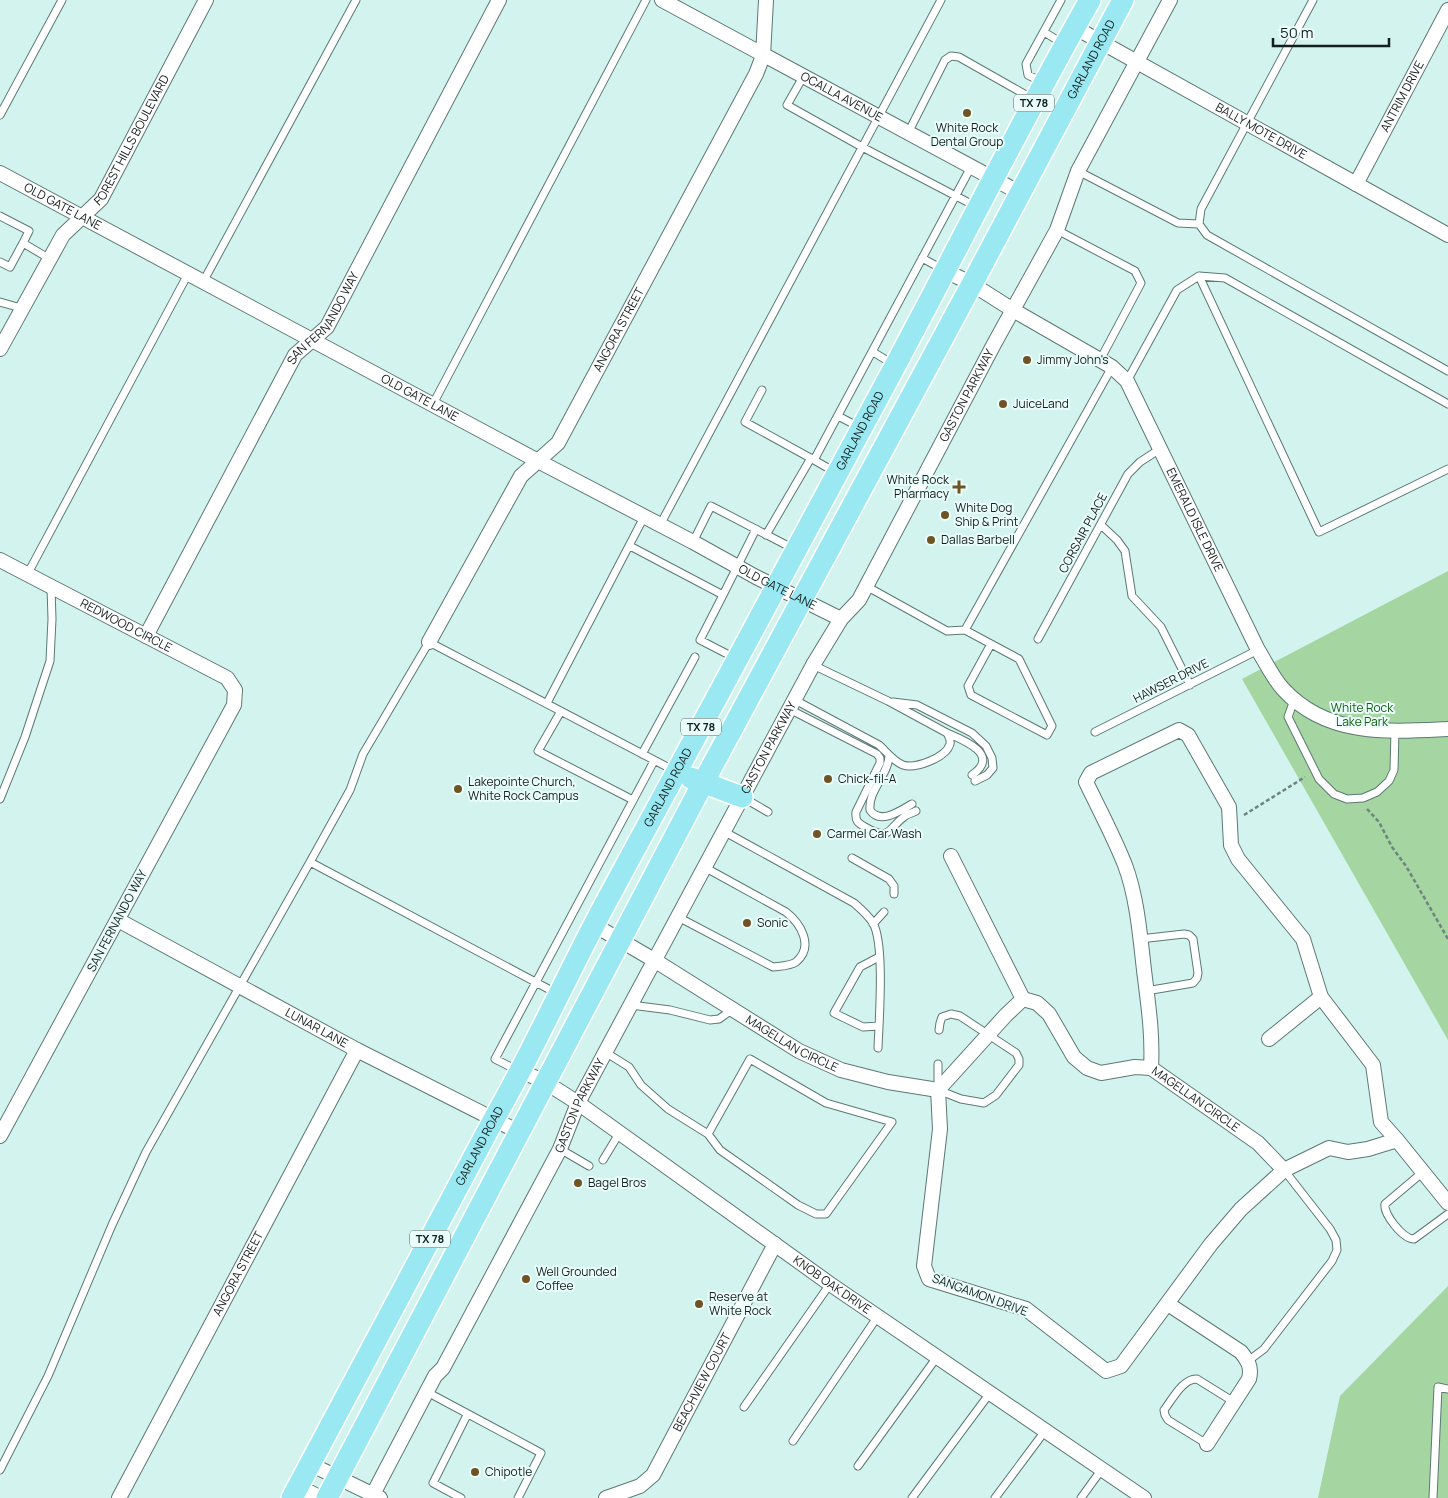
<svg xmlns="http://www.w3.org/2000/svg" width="1448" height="1498" font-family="Manrope,sans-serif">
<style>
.green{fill:#a5d5a0}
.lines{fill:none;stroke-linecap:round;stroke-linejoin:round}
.service-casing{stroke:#5c7975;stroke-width:9}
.minor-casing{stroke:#5c7975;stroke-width:16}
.primary-casing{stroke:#fff;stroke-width:24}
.path{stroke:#6e8480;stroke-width:2.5;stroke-dasharray:4 2.5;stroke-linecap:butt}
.service{stroke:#fff;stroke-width:7}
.minor{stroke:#fff;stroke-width:14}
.primary{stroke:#9ae9f2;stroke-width:21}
.poi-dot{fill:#6e5325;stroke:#eafdfa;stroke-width:2}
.labels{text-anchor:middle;stroke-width:4;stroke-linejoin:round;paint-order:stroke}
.shield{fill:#eafdfa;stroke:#54625f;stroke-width:1}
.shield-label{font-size:11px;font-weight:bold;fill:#131f1d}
.street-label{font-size:12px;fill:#131f1d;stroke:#eafdfa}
.poi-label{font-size:12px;fill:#131f1d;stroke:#eafdfa;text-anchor:start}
.park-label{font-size:12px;fill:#145d10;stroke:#eafdfa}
</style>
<rect width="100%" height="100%" fill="#d3f3ee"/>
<path class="green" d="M 1448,571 L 1448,1040 L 1242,679 Z
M 1448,1286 L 1448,1498 L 1318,1498 L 1340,1396 Z"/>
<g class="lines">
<defs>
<path id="service" d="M 1313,0 L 1201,209 L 1199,224 L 1207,235 L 1448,371
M 1044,32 L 1062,43
M 803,77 L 787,105 L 862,147 L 977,207
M 1042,82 L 1028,75 L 1026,64 L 1061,0
M 0,115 L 62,0
M 908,133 L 945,60 L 951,56 L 959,57 L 1033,99
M 1078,171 L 1178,223 L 1199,224
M 0,216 L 29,231 L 23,243 L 50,259
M 1057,230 L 1135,271 L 1141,283 L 1100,360
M 922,258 L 944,270
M 0,262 L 10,267 L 23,243
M 1199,276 L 1319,532 L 1448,469
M 203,282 L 356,0
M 0,302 L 21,308
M 873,352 L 893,364
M 1127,381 L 1177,290 L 1199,276 L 1225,278 L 1448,404
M 762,390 L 745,422 L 814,460 L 971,167
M 433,404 L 646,0
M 838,416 L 861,428
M 814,460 L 835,472
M 660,525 L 941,0
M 1101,525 L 1117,540 L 1125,551 L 1132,596 L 1161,627 L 1190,685
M 766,535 L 811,458
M 693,542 L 711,506 L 794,549
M 630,546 L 723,595 L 700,640 L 735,658
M 27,575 L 188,274
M 866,586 L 947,631 L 965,630 L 1112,367
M 723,595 L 756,529
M 965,630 L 1019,659 L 1052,726 L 1047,735 L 971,695 L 968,686 L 991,644
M 1038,639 L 1128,474 L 1140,462 L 1160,449
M 795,700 L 879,745 C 887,752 893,761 903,765 C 915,769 946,758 950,744 C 951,740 949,737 947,733 L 888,701 L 813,665
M 1294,700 L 1288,717 L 1319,779 L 1334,794 L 1347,799 L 1363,798 L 1377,792 L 1389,781 L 1394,770 L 1395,731
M 893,702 L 917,705 L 972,733 L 986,746 L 992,758 L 993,768 L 987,775 L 975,781
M 547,703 L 644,517
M 791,710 L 877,754 L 880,758 L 880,763 L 856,812 C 855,821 858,823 865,827 C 891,842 887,829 905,816 C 908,814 912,813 916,811
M 561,711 L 538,751 L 633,800
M 1095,732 L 1258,650
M 947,733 C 964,740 1001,755 972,775
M 642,754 L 695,657
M 889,756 C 888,776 868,790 870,810 C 880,825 900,811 912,804
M 744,798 L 768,812
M 0,799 L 25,737 L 50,661 L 52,619 L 51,588
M 725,832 L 854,903 C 861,909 868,915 873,923 C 885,944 879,1021 878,1048
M 852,858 L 889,879 L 894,886 L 894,894
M 678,917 L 773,967 C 780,966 790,966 796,962 C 815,946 800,923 786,912 L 706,868
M 873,924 L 884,912
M 1140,939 L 1184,934 L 1189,935 L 1193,939 L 1198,973 L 1197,978 L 1193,983 L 1146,991
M 556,993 L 310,862 L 350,790 L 363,754 L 429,642 L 673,770
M 631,1005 L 670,1010 L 710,1020 L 719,1019 L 733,1009
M 879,1026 L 863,1027 L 834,1013 L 860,967 L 879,957
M 605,1052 L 629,1067 L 641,1085 L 668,1109 L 708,1134 L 750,1059 L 826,1103 L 892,1122 L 826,1214 L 816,1214 L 798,1205 L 720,1150 L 708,1134
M 938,1064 L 938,1090 L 961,1099 L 984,1103 L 996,1095 L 1019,1065 L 1019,1059 L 1016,1053 L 960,1016 L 951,1014 L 942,1017 L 940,1023 L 939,1030
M 519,1071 L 495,1059 L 654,761
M 560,1149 L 589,1166
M 603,1160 L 620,1132
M 1423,1172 L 1385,1204 C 1383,1214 1403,1239 1414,1239 L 1448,1214
M 1248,1361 L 1264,1349 L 1332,1261 L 1337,1250 L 1336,1240 L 1330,1229 L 1284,1170
M 427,1392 L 541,1453 L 518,1498
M 744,1407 L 830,1284
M 793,1441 L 878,1316
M 1207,1444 L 1168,1420 L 1165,1415 L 1164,1410 C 1172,1400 1183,1378 1197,1379 L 1234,1402
M 858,1466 L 937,1357
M 0,1470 L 48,1376 L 112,1225 L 146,1152 L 310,862
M 461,1498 L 433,1483 L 467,1415
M 912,1498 L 990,1393
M 995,1498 L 1045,1431
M 1081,1498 L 1102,1469
M 1433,1498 L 1438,1387 L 1448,1389"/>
<g id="minor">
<path id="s1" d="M 662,0 L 1020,193"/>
<path id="s2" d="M 1074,27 L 1448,235"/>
<path id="s3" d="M 0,173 L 538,461 L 693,542 L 756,577 L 841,619"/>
<path id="s4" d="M 1356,184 L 1448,10"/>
<path id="s5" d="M 944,270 L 972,284 L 1013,310 L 1100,360 L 1112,367 L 1127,381 L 1258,650 C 1266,663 1273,678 1283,689 C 1327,737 1389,732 1448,729"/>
<path id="s6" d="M 0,349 L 63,235 L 101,199 L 206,0"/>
<path id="s7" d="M 0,560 L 227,678 L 235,690 L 234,705 L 0,1136"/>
<path id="s8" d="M 146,636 L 295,355 L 327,327 L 499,0"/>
<path id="s9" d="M 429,642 L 521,476 L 558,443 L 756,74 L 763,56 L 766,0"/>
<path d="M 951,856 L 1023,999"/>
<path id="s10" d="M 118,920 L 357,1050 L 519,1132"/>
<path id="s11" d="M 594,925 L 654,960 L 799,1051 L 841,1070 L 888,1082 L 938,1090 L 1006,1015 L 1023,999 L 1037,1003 L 1049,1014 L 1074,1057 L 1087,1068 L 1101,1073 L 1135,1067 L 1151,1068 L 1258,1143 L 1284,1170 L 1241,1209 L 1211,1244 L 1121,1366 L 1106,1371 L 1026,1309 L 929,1279 L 924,1266 L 940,1129 L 938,1090"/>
<path d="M 1269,1039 L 1321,997"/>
<path d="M 1151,1068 C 1153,1035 1148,1003 1144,970 C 1140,935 1137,897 1125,865 C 1114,837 1099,809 1086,782 L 1091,773 L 1179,730 L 1188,735 L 1229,807 L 1231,845 L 1238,859 L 1303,939 L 1321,997 L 1373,1065 L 1381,1122 L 1397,1140"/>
<path id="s12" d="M 521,1071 L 545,1082 L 578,1103 L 830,1284 L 1144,1498"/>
<path d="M 1284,1170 L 1329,1148 L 1348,1152 L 1368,1149 L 1397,1140 L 1448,1203"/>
<path d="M 1168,1304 L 1241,1352 C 1248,1361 1252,1367 1249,1379 L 1207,1444"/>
<path d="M 310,1464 L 380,1498"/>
<path d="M 298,1486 L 321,1498"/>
<path id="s13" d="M 119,1498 L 357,1050"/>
<path id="s14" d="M 371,1498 L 435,1376 L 443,1368 L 560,1149 L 578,1103 L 813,665 L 841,619 L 859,600 L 994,344 L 1057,230 L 1078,171 L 1170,0"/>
<path id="s15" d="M 606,1498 L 640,1486 L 653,1475 L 775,1244"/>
</g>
<g id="primary">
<path d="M 691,778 L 742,797"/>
<path id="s16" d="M 292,1498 L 494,1119 C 534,1049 567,975 605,904 C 702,725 799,545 895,366 C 960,244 1022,120 1090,0"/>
<path id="s17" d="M 327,1498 L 703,783 L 972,284 L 1123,0"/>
</g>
</defs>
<use href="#service" class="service-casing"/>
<use href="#minor" class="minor-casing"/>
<use href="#primary" class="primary-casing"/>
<path class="path" d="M 1367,809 L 1379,822 L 1392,847 L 1406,866 L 1448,939
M 1244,815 L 1305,777"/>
<use href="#service" class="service"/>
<use href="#minor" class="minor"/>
<use href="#primary" class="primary"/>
</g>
<g class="poi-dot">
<circle cx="967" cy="113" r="5"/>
<circle cx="1027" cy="360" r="5"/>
<circle cx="1003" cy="404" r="5"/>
<path d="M956.5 479.5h5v5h5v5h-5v5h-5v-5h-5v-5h5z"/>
<circle cx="945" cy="515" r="5"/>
<circle cx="931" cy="540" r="5"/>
<circle cx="828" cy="779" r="5"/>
<circle cx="458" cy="789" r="5"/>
<circle cx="817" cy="834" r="5"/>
<circle cx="747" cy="923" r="5"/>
<circle cx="578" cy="1183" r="5"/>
<circle cx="526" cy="1279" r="5"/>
<circle cx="699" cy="1304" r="5"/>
<circle cx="475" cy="1472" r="5"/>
</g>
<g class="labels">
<g class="shield">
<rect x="1014" y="94.5" width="40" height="17" rx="4"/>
<rect x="681" y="718.5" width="40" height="17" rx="4"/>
<rect x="410" y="1230.5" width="40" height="17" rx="4"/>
</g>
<g class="shield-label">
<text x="1034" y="107">TX 78</text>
<text x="701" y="731">TX 78</text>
<text x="430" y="1243">TX 78</text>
</g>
<g class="street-label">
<text dy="4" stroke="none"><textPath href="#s17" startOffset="1629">GARLAND ROAD</textPath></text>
<text dy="4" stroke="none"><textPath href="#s1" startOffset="204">OCALLA AVENUE</textPath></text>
<text dy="4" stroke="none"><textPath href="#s4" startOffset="99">ANTRIM DRIVE</textPath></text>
<text dy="4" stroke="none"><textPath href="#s2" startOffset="214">BALLY MOTE DRIVE</textPath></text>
<text dy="4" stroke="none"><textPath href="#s6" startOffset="249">FOREST HILLS BOULEVARD</textPath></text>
<text dy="4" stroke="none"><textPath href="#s3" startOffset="71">OLD GATE LANE</textPath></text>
<text dy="4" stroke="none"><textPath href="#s8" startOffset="365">SAN FERNANDO WAY</textPath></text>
<text dy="4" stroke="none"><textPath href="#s9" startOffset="368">ANGORA STREET</textPath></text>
<text dy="4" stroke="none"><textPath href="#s14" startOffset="1255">GASTON PARKWAY</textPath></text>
<text dy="4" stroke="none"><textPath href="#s3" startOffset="476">OLD GATE LANE</textPath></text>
<text dy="4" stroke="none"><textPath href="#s16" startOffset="1209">GARLAND ROAD</textPath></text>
<text dy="4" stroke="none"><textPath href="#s5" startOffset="369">EMERALD ISLE DRIVE</textPath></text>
<text transform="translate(1083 533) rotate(-62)" y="4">CORSAIR PLACE</text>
<text dy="4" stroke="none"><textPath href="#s3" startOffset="881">OLD GATE LANE</textPath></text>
<text dy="4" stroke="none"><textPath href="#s7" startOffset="142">REDWOOD CIRCLE</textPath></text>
<text transform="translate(1171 681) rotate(-27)" y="4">HAWSER DRIVE</text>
<text dy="4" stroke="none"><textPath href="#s14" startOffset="850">GASTON PARKWAY</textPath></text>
<text dy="4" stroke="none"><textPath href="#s16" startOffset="804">GARLAND ROAD</textPath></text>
<text transform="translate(117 921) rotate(-62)" y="4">SAN FERNANDO WAY</text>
<text dy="4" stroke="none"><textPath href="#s10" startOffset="226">LUNAR LANE</textPath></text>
<text dy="4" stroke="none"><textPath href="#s11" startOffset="231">MAGELLAN CIRCLE</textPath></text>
<text dy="4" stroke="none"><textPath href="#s11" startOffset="728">MAGELLAN CIRCLE</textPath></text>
<text dy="4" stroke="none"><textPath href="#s14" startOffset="445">GASTON PARKWAY</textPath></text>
<text dy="4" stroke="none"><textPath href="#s16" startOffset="399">GARLAND ROAD</textPath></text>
<text dy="4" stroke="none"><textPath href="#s13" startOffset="254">ANGORA STREET</textPath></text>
<text dy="4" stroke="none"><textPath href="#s12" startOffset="378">KNOB OAK DRIVE</textPath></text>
<text transform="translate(980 1295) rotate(20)" y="4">SANGAMON DRIVE</text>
<text dy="4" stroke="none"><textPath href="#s15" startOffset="158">BEACHVIEW COURT</textPath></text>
</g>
<g class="poi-label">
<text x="967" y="132" text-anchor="middle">White Rock<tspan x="967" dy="14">Dental Group</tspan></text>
<text x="1037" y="364">Jimmy John's</text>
<text x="1013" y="408">JuiceLand</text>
<text x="949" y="484" text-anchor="end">White Rock<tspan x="949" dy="14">Pharmacy</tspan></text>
<text x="955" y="512">White Dog<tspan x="955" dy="14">Ship &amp; Print</tspan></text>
<text x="941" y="544">Dallas Barbell</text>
<text x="838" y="783">Chick-fil-A</text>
<text x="468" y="786">Lakepointe Church,<tspan x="468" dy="14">White Rock Campus</tspan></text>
<text x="827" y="838">Carmel Car Wash</text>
<text x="757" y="927">Sonic</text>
<text x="588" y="1187">Bagel Bros</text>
<text x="536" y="1276">Well Grounded<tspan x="536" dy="14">Coffee</tspan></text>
<text x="709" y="1301">Reserve at<tspan x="709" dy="14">White Rock</tspan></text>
<text x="485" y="1476">Chipotle</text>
</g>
<g class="park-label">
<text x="1362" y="712">White Rock<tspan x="1362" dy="14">Lake Park</tspan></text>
</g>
</g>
<path d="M1273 38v8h116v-8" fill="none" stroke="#131f1d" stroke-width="2.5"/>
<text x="1280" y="38" font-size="15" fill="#131f1d" stroke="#eafdfa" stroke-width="4" paint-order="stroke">50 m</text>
</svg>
